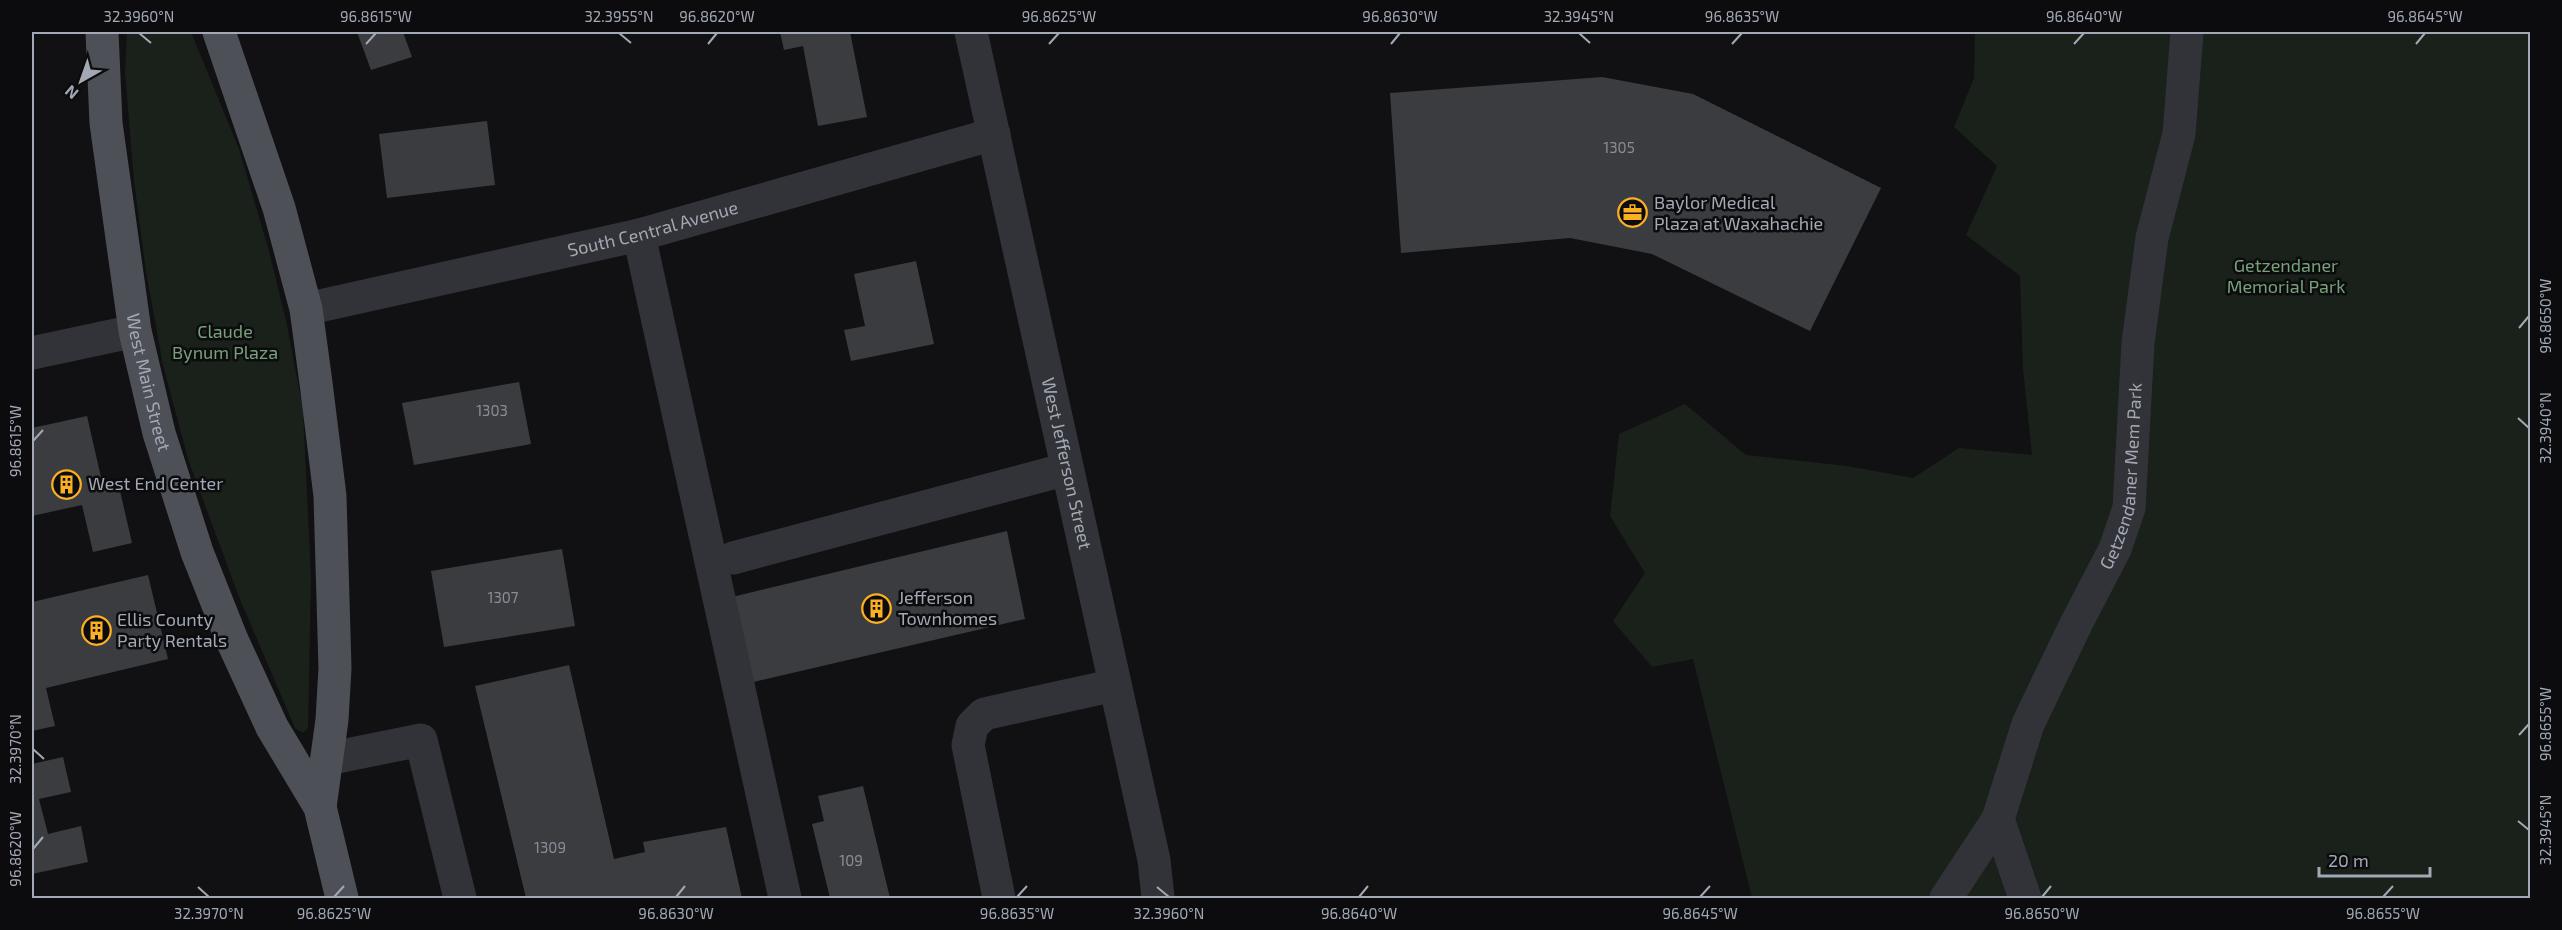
<svg xmlns="http://www.w3.org/2000/svg" width="2562" height="930" font-family="'Exo 2',sans-serif">
<style>
.green{fill:#19211a}
.building{fill:#3b3c40}
.lines{fill:none;stroke-linecap:round;stroke-linejoin:round}
.minor{stroke:#323338;stroke-width:33}
.major{stroke:#4e5057;stroke-width:33}
.ticks{fill:none;stroke:#a2a8b4;stroke-width:2}
.labels{text-anchor:middle;stroke-width:5;stroke-linejoin:round;paint-order:stroke}
.number-label{font-size:15px;fill:#888d97}
.poi-label{font-size:18px;fill:#a2a8b4;stroke:#0c0c0e;text-anchor:start}
.street-label{font-size:18px;fill:#a2a8b4;stroke:#0c0c0e}
.park-label{font-size:18px;fill:#77a179;stroke:#0c0c0e}
.neatline{fill:none;stroke:#a2a8b4;stroke-width:2}
.ticks-label{font-size:15px;text-anchor:middle;fill:#a2a8b4}
</style>
<rect width="100%" height="100%" fill="#111113"/>
<path class="green" d="M 127,32 L 191,32 L 239,149 L 269,251 L 287,325 L 303,410 L 311,576 L 308,728 L 303,733 L 295,728 L 239,597 L 188,459 L 163,365 L 146,272 L 134,181 L 125,71 Z
M 1975,32 L 2530,32 L 2530,898 L 1752,898 L 1693,659 L 1652,667 L 1613,621 L 1645,573 L 1610,516 L 1619,434 L 1685,404 L 1746,455 L 1847,466 L 1913,478 L 1959,448 L 2032,455 L 2023,369 L 2020,276 L 1966,235 L 1997,166 L 1954,127 L 1974,78 Z"/>
<path class="building" d="M 357,32 L 403,32 L 412,57 L 371,70 Z
M 780,32 L 850,32 L 867,117 L 818,126 L 803,46 L 784,50 Z
M 1602,77 L 1693,94 L 1881,188 L 1810,331 L 1652,254 L 1570,238 L 1401,253 L 1390,93 Z
M 487,121 L 495,185 L 387,198 L 379,134 Z
M 916,261 L 934,344 L 851,361 L 844,330 L 865,326 L 854,274 Z
M 519,382 L 531,444 L 414,465 L 402,403 Z
M 87,416 L 103,486 L 118,482 L 132,543 L 93,552 L 82,505 L 32,516 L 32,428 Z
M 1007,531 L 1025,619 L 753,682 L 728,598 Z
M 562,549 L 575,626 L 444,647 L 431,571 Z
M 148,575 L 168,659 L 46,688 L 55,726 L 32,731 L 32,602 Z
M 569,665 L 614,859 L 645,852 L 643,842 L 726,827 L 742,898 L 526,898 L 475,686 Z
M 63,757 L 71,792 L 39,799 L 48,834 L 81,826 L 88,862 L 32,874 L 32,764 Z
M 863,786 L 890,898 L 830,898 L 812,824 L 824,821 L 818,796 Z"/>
<g class="lines">
<g class="minor">
<path id="s1" d="M 971,32 L 1154,860 L 1158,898"/>
<path d="M 639,235 L 785,898"/>
<path id="s2" d="M 306,309 L 639,235 L 994,134"/>
<path d="M 32,353 L 135,331"/>
<path d="M 733,558 L 1067,469"/>
<path d="M 327,759 L 421,740 L 460,898"/>
<path d="M 999,898 L 968,745 L 972,726 L 984,714 L 1115,685"/>
<path d="M 1946,898 L 1998,819"/>
<path id="s3" d="M 2025,898 L 1998,819 L 2028,724 L 2076,624 L 2115,549 L 2129,508 L 2138,343 L 2152,238 L 2179,134 L 2187,32"/>
</g>
<g class="major">
<path id="s4" d="M 102,32 L 106,123 L 135,331 L 159,433 L 197,552 L 232,640 L 272,727 L 320,807 L 342,898"/>
<path d="M 219,32 L 279,208 L 306,309 L 316,383 L 330,496 L 335,668 L 332,720 L 320,807"/>
</g>
</g>
<path class="ticks" d="M 139,33 L 151,43M 619,33 L 631,43M 1579,33 L 1590,43M 366,44 L 376,33M 708,44 L 717,33M 1049,44 L 1059,33M 1391,44 L 1400,33M 1732,44 L 1742,33M 2074,44 L 2084,33M 2416,44 L 2425,33M 2519,328 L 2529,316M 2518,418 L 2529,428M 33,441 L 43,430M 2519,735 L 2529,724M 33,749 L 44,759M 2518,821 L 2529,830M 33,849 L 43,837M 198,887 L 209,897M 1157,887 L 1169,897M 334,897 L 344,886M 676,897 L 685,886M 1017,897 L 1027,886M 1359,897 L 1368,886M 1700,897 L 1710,886M 2042,897 L 2051,886M 2383,897 L 2393,886"/>
<defs>
<symbol id="office-ring" viewBox="-11 -11 22 22"><circle r="9.5" fill="#0c0c0e" stroke="#fbaf21" stroke-width="1.5"/><path d="M-6-3h4V-5.5h4V-3h4V5H-6ZM-1-4.5V-3h2v-1.5ZM-6 0V1H6V0Z" fill="#fbaf21"/></symbol>
<symbol id="building-ring" viewBox="-11 -11 22 22"><circle r="9.5" fill="#0c0c0e" stroke="#fbaf21" stroke-width="1.5"/><path d="M-4-6H4V6H1V3H-1V6H-4ZM-2.5-4.3h1.7v1.8h-1.7ZM.8-4.3h1.7v1.8H.8ZM-2.5-1h1.7V.8h-1.7ZM.8-1h1.7V.8H.8Z" fill="#fbaf21"/></symbol>
</defs>
<g fill-rule="evenodd">
<use href="#office-ring" x="1616" y="196" width="33" height="33"/>
<use href="#building-ring" x="50" y="468" width="33" height="33"/>
<use href="#building-ring" x="860" y="592" width="33" height="33"/>
<use href="#building-ring" x="80" y="614" width="33" height="33"/>
</g>
<g class="labels">
<g class="number-label">
<text x="1619" y="153">1305</text>
<text x="492" y="416">1303</text>
<text x="503" y="603">1307</text>
<text x="550" y="853">1309</text>
<text x="851" y="866">109</text>
</g>
<g class="poi-label">
<text x="1654" y="209">Baylor Medical<tspan x="1654" dy="21">Plaza at Waxahachie</tspan></text>
<text x="88" y="490">West End Center</text>
<text x="898" y="604">Jefferson<tspan x="898" dy="21">Townhomes</tspan></text>
<text x="117" y="626">Ellis County<tspan x="117" dy="21">Party Rentals</tspan></text>
</g>
<g class="street-label">
<text dy="6" stroke="none"><textPath href="#s2" startOffset="356">South Central Avenue</textPath></text>
<text dy="6" stroke="none"><textPath href="#s4" startOffset="354">West Main Street</textPath></text>
<text dy="6" stroke="none"><textPath href="#s1" startOffset="442">West Jefferson Street</textPath></text>
<text dy="6" stroke="none"><textPath href="#s3" startOffset="452">Getzendaner Mem Park</textPath></text>
</g>
<g class="park-label">
<text x="2286" y="272">Getzendaner<tspan x="2286" dy="21">Memorial Park</tspan></text>
<text x="225" y="338">Claude<tspan x="225" dy="21">Bynum Plaza</tspan></text>
</g>
</g>
<rect width="2562" height="930" fill="none" stroke="#0c0c0e" stroke-width="66"/>
<g transform="translate(81 81) rotate(220)" stroke="#0c0c0e" stroke-width="4.5" paint-order="stroke">
<path d="M0-4.5L10 22L0 15L-10 22Z" fill="#a2a8b4"/>
<text y="-9" font-size="16" font-weight="bold" text-anchor="middle" fill="#a2a8b4">N</text>
</g>
<path d="M2319 867v9h111v-9" fill="none" stroke="#a2a8b4" stroke-width="3"/>
<text x="2328" y="867" font-size="18" fill="#a2a8b4" stroke="#0c0c0e" stroke-width="4.5" paint-order="stroke">20 m</text>
<rect x="33" y="33" width="2496" height="864" class="neatline"/>
<g class="ticks-label">
<text x="139" y="22">32.3960°N</text>
<text x="376" y="22">96.8615°W</text>
<text x="619" y="22">32.3955°N</text>
<text x="717" y="22">96.8620°W</text>
<text x="1059" y="22">96.8625°W</text>
<text x="1400" y="22">96.8630°W</text>
<text x="1579" y="22">32.3945°N</text>
<text x="1742" y="22">96.8635°W</text>
<text x="2084" y="22">96.8640°W</text>
<text x="2425" y="22">96.8645°W</text>
<text transform="translate(2546 316) rotate(-90)" y="5">96.8650°W</text>
<text transform="translate(2546 428) rotate(-90)" y="5">32.3940°N</text>
<text transform="translate(16 441) rotate(-90)" y="5">96.8615°W</text>
<text transform="translate(2546 724) rotate(-90)" y="5">96.8655°W</text>
<text transform="translate(16 749) rotate(-90)" y="5">32.3970°N</text>
<text transform="translate(2546 830) rotate(-90)" y="5">32.3945°N</text>
<text transform="translate(16 849) rotate(-90)" y="5">96.8620°W</text>
<text x="209" y="919">32.3970°N</text>
<text x="334" y="919">96.8625°W</text>
<text x="676" y="919">96.8630°W</text>
<text x="1017" y="919">96.8635°W</text>
<text x="1169" y="919">32.3960°N</text>
<text x="1359" y="919">96.8640°W</text>
<text x="1700" y="919">96.8645°W</text>
<text x="2042" y="919">96.8650°W</text>
<text x="2383" y="919">96.8655°W</text>
</g>
</svg>
